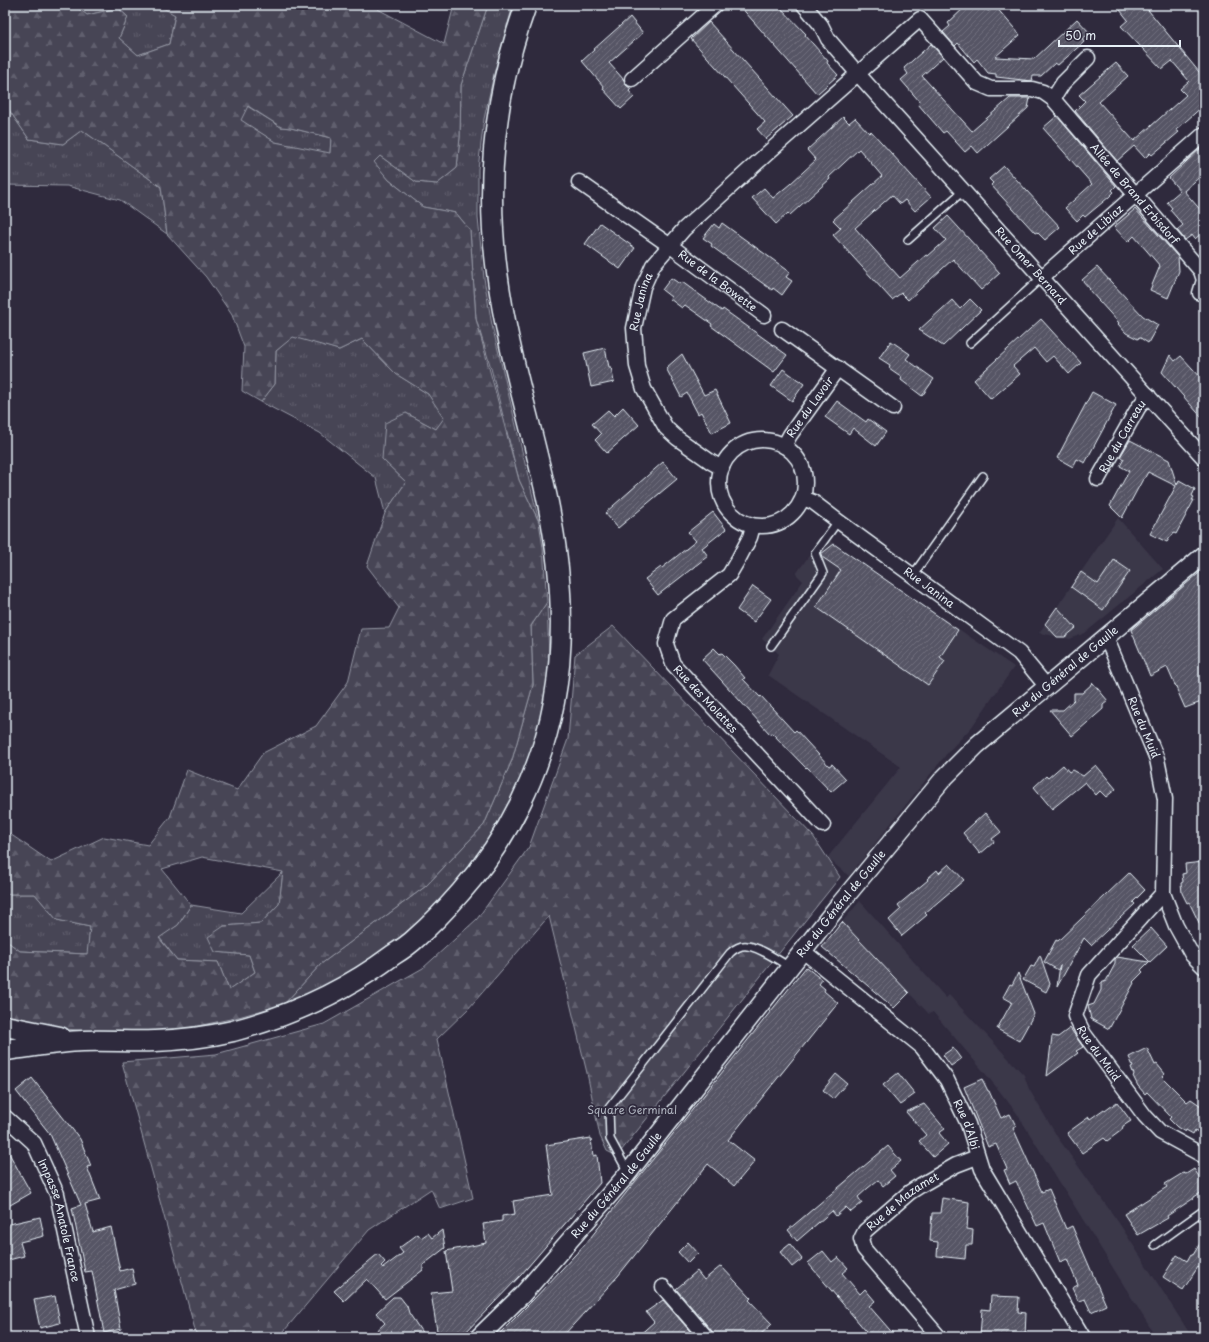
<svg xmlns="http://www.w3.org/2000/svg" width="1209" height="1342" font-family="'Playpen Sans',sans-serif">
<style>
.built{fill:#3b3749}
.grass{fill:url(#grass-tufts);stroke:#979aa6}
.forest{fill:url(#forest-firs);stroke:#979aa6;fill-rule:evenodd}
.building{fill:url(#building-hatch);stroke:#e8f1f8}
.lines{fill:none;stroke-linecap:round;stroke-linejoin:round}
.service-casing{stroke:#e8f1f8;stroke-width:10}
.minor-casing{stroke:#e8f1f8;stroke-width:17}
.tertiary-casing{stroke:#e8f1f8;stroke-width:20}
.secondary-casing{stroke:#e8f1f8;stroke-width:23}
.service{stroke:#2f2a3d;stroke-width:7}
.minor{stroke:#2f2a3d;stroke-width:14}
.tertiary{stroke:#2f2a3d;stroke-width:17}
.secondary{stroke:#2f2a3d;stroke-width:20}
.labels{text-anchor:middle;stroke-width:3.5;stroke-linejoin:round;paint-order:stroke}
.street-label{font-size:11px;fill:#e8f1f8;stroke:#2f2a3d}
.park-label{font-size:11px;fill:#afb4bf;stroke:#2f2a3d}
</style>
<defs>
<pattern id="grass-tufts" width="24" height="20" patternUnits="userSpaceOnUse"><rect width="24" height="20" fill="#464455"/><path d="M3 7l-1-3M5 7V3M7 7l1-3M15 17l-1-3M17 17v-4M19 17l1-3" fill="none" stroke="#615f6e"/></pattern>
<pattern id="forest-firs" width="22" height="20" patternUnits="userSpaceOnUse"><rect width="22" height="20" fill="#464455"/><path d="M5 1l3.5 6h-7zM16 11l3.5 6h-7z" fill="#615f6e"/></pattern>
<pattern id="building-hatch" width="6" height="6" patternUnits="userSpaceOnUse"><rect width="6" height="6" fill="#575565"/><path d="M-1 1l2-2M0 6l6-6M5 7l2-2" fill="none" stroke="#6f6e7c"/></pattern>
</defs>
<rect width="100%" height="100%" fill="#2f2a3d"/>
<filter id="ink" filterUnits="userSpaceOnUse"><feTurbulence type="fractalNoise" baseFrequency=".025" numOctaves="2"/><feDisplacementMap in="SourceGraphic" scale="8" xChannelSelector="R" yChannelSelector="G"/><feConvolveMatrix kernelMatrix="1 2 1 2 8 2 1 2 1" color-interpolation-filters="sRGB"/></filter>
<g filter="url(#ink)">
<path class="built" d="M 1118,518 L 1163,569 L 1085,633 L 1070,639 L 1039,633 Z
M 823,536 L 1014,667 L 971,728 L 949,751 L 849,876 L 827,858 L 901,767 L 768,675 L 779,654 L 762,639 L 803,581 L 796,574 Z
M 860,901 L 946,998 L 949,995 L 1024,1075 L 1029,1089 L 1058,1138 L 1119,1223 L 1192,1337 L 1156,1337 L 1016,1112 L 989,1078 L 933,1012 L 929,1014 L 842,922 Z"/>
<path class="grass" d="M 74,5 L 126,5 L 128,6 L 132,5 L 158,5 L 175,14 L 169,44 L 138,55 L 119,38 L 128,17 L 118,8 L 87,15 Z
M 488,5 L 513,5 L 494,74 L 484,119 L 478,169 L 478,218 L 484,278 L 492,325 L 539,522 L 519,480 L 491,368 L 476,319 L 470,230 L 456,213 L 423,207 L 389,180 L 373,162 L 380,156 L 416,182 L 437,184 L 457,168 L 460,137 L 461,85 Z
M 247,106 L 281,127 L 291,128 L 331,138 L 330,154 L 275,142 L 240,120 Z
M 5,109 L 9,110 L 29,139 L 63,144 L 82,130 L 161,187 L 167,234 L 120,200 L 67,186 L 5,185 Z
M 293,336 L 339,350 L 362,339 L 396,374 L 428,394 L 445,418 L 436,429 L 406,413 L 382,459 L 406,482 L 385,513 L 376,478 L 320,433 L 261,402 L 275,384 L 276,351 Z
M 547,602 L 549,659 L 545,699 L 537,735 L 526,766 L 505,812 L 481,852 L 459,882 L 424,919 L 379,956 L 334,983 L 284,1004 L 321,964 L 426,886 L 484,825 L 512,760 L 533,685 L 531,626 Z
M 283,872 L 279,904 L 261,923 L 224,926 L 216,952 L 249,955 L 255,972 L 229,990 L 218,962 L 177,960 L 159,937 L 178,925 L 191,905 L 241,913 Z
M 5,894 L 35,894 L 57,920 L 90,927 L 88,954 L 20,951 L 5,940 Z"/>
<path class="forest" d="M 5,5 L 74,5 L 87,15 L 118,8 L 128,17 L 119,38 L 138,55 L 169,44 L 175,15 L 158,5 L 370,5 L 444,44 L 454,5 L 488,5 L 461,85 L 460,137 L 457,168 L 437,184 L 416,182 L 380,156 L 374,162 L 389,180 L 423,207 L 456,213 L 470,230 L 476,319 L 519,480 L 539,522 L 543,548 L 547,602 L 531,626 L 533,685 L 512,760 L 484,825 L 426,886 L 321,964 L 284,1004 L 235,1018 L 193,1027 L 158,1032 L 87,1031 L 44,1027 L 5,1019 L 5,940 L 20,951 L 87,954 L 90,927 L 57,920 L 35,894 L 5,894 L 5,828 L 7,832 L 51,862 L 104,837 L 148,845 L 170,817 L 187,770 L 237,790 L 263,753 L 316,726 L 348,682 L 361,629 L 389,628 L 399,608 L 367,566 L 385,513 L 406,482 L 382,459 L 385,423 L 406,413 L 436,429 L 444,418 L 428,394 L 396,374 L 362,339 L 339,350 L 293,337 L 276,351 L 275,384 L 261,402 L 242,391 L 244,347 L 232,315 L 206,277 L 167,234 L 161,187 L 82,130 L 63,144 L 29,139 L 9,110 L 5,109 ZM 248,106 L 281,127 L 291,128 L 331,138 L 330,153 L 275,142 L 241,120 ZM 202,857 L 283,872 L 279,904 L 261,923 L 224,926 L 208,937 L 215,952 L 249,955 L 255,972 L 229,990 L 218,962 L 177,960 L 159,938 L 178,925 L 191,905 L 162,869 Z
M 613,626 L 813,836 L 840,877 L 617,1156 L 607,1151 L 600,1136 L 587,1073 L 549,916 L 468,1009 L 437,1039 L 473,1198 L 440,1209 L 431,1189 L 369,1230 L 279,1337 L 197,1337 L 122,1062 L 216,1054 L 324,1024 L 423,968 L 477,919 L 529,847 L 568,739 L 575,655 Z"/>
<path class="building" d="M 739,5 L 778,5 L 806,34 L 805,35 L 828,61 L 827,63 L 838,75 L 817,94 Z
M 967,5 L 982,5 L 988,11 L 995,6 L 1020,35 L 995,57 L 1034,59 L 1077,19 L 1090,33 L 1082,39 L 1084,42 L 1058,65 L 1055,63 L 1041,76 L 1033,76 L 1032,81 L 996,77 L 996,74 L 988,73 L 977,59 L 974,62 L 958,43 L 955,46 L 943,32 L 950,26 L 948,23 Z
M 1116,5 L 1144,5 L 1204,78 L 1204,105 L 1176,130 L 1179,132 L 1152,155 L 1150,153 L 1145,158 L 1134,146 L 1117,161 L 1075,111 L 1085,101 L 1079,95 L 1116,63 L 1128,76 L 1099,102 L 1134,141 L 1186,95 L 1180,89 L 1189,81 L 1172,61 L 1162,69 L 1121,26 L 1128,20 Z
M 630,17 L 643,33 L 609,63 L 624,80 L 626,85 L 631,89 L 629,91 L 634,97 L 621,109 L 603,89 L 604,87 L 582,61 L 594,50 L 593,50 Z
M 709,22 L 793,116 L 766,139 L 757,129 L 765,122 L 691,39 Z
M 931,44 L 943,57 L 922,76 L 972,131 L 1010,98 L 1030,98 L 1028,108 L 978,153 L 972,146 L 965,152 L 946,131 L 943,133 L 918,104 L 920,102 L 901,80 L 908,74 L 904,68 Z
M 1057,116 L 1116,186 L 1112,190 L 1114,192 L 1109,197 L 1085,217 L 1083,215 L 1077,221 L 1065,208 L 1092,184 L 1043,128 Z
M 843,117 L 849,123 L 855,118 L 869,133 L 871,131 L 931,197 L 915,211 L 905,200 L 900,204 L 892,195 L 855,228 L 900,278 L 926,255 L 928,256 L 946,240 L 935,228 L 948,216 L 1000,273 L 981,290 L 953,259 L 908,300 L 901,293 L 892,300 L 833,235 L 841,228 L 833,220 L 882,176 L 859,149 L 829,177 L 830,179 L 790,215 L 788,213 L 776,224 L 752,198 L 764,188 L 773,198 L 790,184 L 816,160 L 807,150 Z
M 1204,145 L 1204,173 L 1184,191 L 1204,214 L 1204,231 L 1195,239 L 1192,235 L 1185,240 L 1177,230 L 1183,225 L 1170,210 L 1172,208 L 1167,202 L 1180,191 L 1169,178 Z
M 1004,166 L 1060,227 L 1045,240 L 1037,232 L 1035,233 L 991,185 L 993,183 L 989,179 Z
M 1135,209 L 1178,257 L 1179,271 L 1168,298 L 1150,290 L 1160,266 L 1134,236 L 1128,242 L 1114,227 Z
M 600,223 L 635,248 L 620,269 L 585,244 Z
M 722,223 L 790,272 L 786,277 L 792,281 L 782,295 L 773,288 L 772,290 L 711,246 L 712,244 L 703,238 L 714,224 L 719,228 Z
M 1097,267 L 1143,316 L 1158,325 L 1148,343 L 1139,337 L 1138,339 L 1126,333 L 1118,324 L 1119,323 L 1089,290 L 1090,289 L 1082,280 Z
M 671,278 L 680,284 L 682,282 L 722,311 L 723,309 L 787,355 L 774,372 L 711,326 L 712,324 L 685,305 L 682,308 L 670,299 L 671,297 L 662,290 Z
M 970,299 L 981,310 L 943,346 L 919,330 L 952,300 L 960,309 Z
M 1041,319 L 1081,363 L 1069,374 L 1053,356 L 1046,362 L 1034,348 L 1013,366 L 1020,374 L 991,399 L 974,380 Z
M 891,341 L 910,354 L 906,359 L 934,379 L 922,396 L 901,380 L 902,377 L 889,368 L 890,365 L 879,358 Z
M 605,348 L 609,367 L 611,367 L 614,382 L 591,387 L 584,353 Z
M 682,354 L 704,395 L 715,390 L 731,423 L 712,433 L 701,412 L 698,414 L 687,393 L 681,397 L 666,368 Z
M 1170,355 L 1175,361 L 1181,356 L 1204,381 L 1204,420 L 1162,372 Z
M 783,369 L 804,384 L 792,401 L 771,386 Z
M 1092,392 L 1116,405 L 1085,463 L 1077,459 L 1073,467 L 1057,458 Z
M 837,401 L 866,422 L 868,419 L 886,432 L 876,446 L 853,428 L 849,434 L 825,417 Z
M 623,407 L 639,425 L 607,453 L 595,440 L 601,434 L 592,424 L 608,410 L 614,416 Z
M 1130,440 L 1169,460 L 1177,485 L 1179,480 L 1195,489 L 1192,496 L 1194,497 L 1192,500 L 1194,500 L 1176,534 L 1174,533 L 1172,536 L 1171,536 L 1167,542 L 1150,534 L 1176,486 L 1148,472 L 1144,479 L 1143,479 L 1122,518 L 1110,506 L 1129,471 L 1120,466 L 1124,459 L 1120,457 Z
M 663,462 L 677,479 L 618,528 L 605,513 Z
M 713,512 L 726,529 L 702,548 L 708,556 L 658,595 L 645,579 L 661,567 L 662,568 L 696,541 L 688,532 Z
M 834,544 L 958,630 L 940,657 L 945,661 L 928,685 L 816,607 L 841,570 L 822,557 L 821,554 Z
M 1114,560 L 1130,571 L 1103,610 L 1071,587 L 1081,572 L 1098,584 Z
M 1204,569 L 1204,701 L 1185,708 L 1167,667 L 1150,676 L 1131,630 Z
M 753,586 L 771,599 L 754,622 L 737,610 Z
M 1057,607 L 1076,628 L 1065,637 L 1057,637 L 1045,624 Z
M 714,648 L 720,654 L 722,653 L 734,665 L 745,678 L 743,679 L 760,697 L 761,696 L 794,732 L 796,730 L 829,766 L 832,764 L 846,779 L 831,792 L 807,767 L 806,768 L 772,733 L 770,734 L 702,659 Z
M 1093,683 L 1108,701 L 1103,705 L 1103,709 L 1072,736 L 1050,710 L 1063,710 L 1074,700 L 1074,693 L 1082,693 Z
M 1063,765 L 1069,772 L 1072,770 L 1083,776 L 1096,765 L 1116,789 L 1106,797 L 1100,791 L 1096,795 L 1085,782 L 1052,809 L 1034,787 L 1046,776 L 1048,778 Z
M 985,813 L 1001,832 L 992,839 L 994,842 L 980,854 L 963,833 Z
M 1203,862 L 1204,869 L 1204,933 L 1189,902 L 1187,903 L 1182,893 L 1181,883 L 1183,882 L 1182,874 L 1186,873 L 1185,864 Z
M 949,864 L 964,880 L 925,913 L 927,915 L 902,936 L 889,920 L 901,909 L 898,905 L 928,880 L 927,879 L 937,870 L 939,873 Z
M 1129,873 L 1145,890 L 1133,902 L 1135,904 L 1091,945 L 1084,938 L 1057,987 L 1060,965 L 1058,970 L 1044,962 L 1056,940 L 1058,941 Z
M 842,922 L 909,993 L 894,1008 L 822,947 Z
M 1151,928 L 1167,946 L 1150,962 L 1133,945 Z
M 1040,955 L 1050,984 L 1046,992 L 1023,980 L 1031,966 L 1034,967 Z
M 1117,957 L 1149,962 L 1141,970 L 1143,972 L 1133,982 L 1134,983 L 1109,1029 L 1091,1019 L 1088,1006 L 1094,1004 L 1101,990 L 1101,983 L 1106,981 L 1115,964 L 1115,959 Z
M 806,967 L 822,980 L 819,984 L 825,989 L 824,991 L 838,1003 L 728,1140 L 755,1161 L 734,1186 L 708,1164 L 618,1276 L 562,1337 L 496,1337 L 534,1299 L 587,1242 Z
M 1018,973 L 1034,1014 L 1019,1041 L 997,1029 L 1012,1002 L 1003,997 L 1010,984 L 1012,985 Z
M 1070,1028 L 1083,1047 L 1076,1051 L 1078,1053 L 1047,1076 L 1052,1036 L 1058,1037 Z
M 953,1048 L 961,1059 L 951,1066 L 943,1055 Z
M 1147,1048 L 1155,1065 L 1157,1064 L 1165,1074 L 1162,1077 L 1187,1102 L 1191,1099 L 1204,1108 L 1204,1136 L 1195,1130 L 1193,1134 L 1186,1130 L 1185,1132 L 1177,1127 L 1169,1119 L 1171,1117 L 1147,1092 L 1145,1094 L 1138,1086 L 1133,1076 L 1134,1075 L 1131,1067 L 1133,1066 L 1129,1057 Z
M 898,1073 L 915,1094 L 900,1105 L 883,1085 Z
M 836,1074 L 847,1083 L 833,1099 L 823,1090 Z
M 32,1078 L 80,1139 L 91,1166 L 87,1167 L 100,1200 L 85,1204 L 93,1232 L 111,1227 L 120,1271 L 132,1268 L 135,1284 L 114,1290 L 121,1329 L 104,1333 L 92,1271 L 85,1272 L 72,1208 L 81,1205 L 50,1134 L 16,1091 Z
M 982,1079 L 988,1091 L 989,1091 L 1001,1118 L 1010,1114 L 1016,1126 L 1013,1128 L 1042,1192 L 1049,1189 L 1066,1229 L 1072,1226 L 1106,1305 L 1091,1312 L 1085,1299 L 1078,1301 L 1072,1288 L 1078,1285 L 1067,1259 L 1060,1262 L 1044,1223 L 1037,1226 L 1016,1181 L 1010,1184 L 1004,1170 L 1007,1169 L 996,1144 L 988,1147 L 964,1087 Z
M 1117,1102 L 1131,1121 L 1123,1126 L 1122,1130 L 1107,1141 L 1104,1138 L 1082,1153 L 1067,1133 L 1089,1117 L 1090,1119 L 1104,1109 L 1105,1111 Z
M 924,1104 L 945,1129 L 939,1133 L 948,1144 L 933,1157 L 919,1141 L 926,1135 L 906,1112 Z
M 591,1138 L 593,1156 L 597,1155 L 600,1183 L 521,1275 L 461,1337 L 438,1337 L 431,1293 L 452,1291 L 446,1251 L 486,1243 L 483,1224 L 502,1221 L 502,1216 L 515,1214 L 513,1201 L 553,1195 L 546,1145 Z
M 5,1146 L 31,1193 L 5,1208 Z
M 888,1146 L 901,1161 L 890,1170 L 895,1176 L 883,1186 L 878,1180 L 868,1188 L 858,1197 L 862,1203 L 851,1212 L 846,1207 L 836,1216 L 832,1211 L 797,1241 L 788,1230 Z
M 1194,1169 L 1204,1184 L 1204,1191 L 1194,1197 L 1194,1198 L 1167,1216 L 1168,1218 L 1138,1235 L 1124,1214 L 1167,1187 L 1165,1184 L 1183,1173 L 1186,1174 Z
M 942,1198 L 969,1202 L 967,1229 L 973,1230 L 972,1245 L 966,1245 L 965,1259 L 937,1256 L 938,1242 L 930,1241 L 932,1213 L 940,1213 Z
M 40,1217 L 44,1236 L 20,1242 L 24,1256 L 5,1261 L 5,1225 Z
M 442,1230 L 445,1248 L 423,1265 L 423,1270 L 385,1299 L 367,1279 L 344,1301 L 334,1291 L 374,1257 L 378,1254 L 385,1262 L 381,1266 L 383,1268 L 403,1253 L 399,1248 L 418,1234 L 421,1238 L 428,1233 L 432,1238 Z
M 1204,1237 L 1204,1271 L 1198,1267 L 1183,1290 L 1163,1277 L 1177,1255 L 1187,1261 L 1191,1254 L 1193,1255 Z
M 688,1242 L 698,1253 L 688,1263 L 678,1252 Z
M 790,1244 L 802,1259 L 792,1267 L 780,1252 Z
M 823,1251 L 832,1262 L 838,1257 L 848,1268 L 842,1273 L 860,1294 L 865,1289 L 875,1301 L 869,1306 L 896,1337 L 871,1337 L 808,1263 Z
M 721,1266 L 751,1298 L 749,1300 L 772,1324 L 758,1337 L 714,1337 L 712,1331 L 676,1289 L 697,1271 L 704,1280 Z
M 55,1296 L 60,1323 L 40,1328 L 34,1300 Z
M 991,1296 L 1019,1297 L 1018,1312 L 1026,1313 L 1025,1337 L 980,1337 L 982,1309 L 990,1310 Z
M 393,1297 L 400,1297 L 407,1306 L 409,1313 L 425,1337 L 370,1337 L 385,1323 L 376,1313 Z
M 663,1300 L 695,1337 L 637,1337 L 654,1322 L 646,1312 Z"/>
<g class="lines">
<defs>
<path id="service" d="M 908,240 L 963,191
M 970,343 L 1041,278
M 913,575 L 983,476
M 771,646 L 823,573 L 815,553 L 838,521
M 628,1172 L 610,1139 L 609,1108 L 730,953 C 734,949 741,945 747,946 C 760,947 779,961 790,967
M 1155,1245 L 1204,1210"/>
<g id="minor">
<path id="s1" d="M 804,5 L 821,25 L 828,39 L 858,74 L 1204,458"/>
<path d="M 632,79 L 715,5"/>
<path d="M 1053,99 L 1063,83 L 1088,58"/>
<path id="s2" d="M 579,182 L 676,250 L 764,315"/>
<path id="s3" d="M 1041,278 L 1204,134"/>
<path d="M 782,329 L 893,408"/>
<circle cx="762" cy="483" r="43"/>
<path id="s4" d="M 784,446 L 790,435 L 838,368"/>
<path id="s5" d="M 722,468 L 711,462 L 677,438 L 666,428 L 644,389 L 637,366 L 634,328 L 643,287 L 653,265 L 684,229 L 771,150 L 920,19 L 977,83 L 991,89 L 1032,89 L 1043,92 L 1053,99 L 1201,271 L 1204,280 L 1200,293"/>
<path id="s6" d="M 1098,479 L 1138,408 L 1148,395"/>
<path id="s7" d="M 803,498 L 813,502 L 838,521 L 1019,653 L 1047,687"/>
<path id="s8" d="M 753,526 L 750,537 L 739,558 L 729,575 L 673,619 L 666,644 L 673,664 L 823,825"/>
<path id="s9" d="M 1106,637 L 1157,759 L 1165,799 L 1163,893 L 1176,926 L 1192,955 L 1204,967"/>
<path id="s10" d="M 1163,893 L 1089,975 L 1075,1016 L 1084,1034 L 1145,1116 L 1160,1132 L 1204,1156"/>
<path id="s11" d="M 803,951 L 922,1047 L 947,1080 L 968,1124 L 982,1169 L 1083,1337"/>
<path id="s12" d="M 5,1117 L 34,1143 L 57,1194 L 88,1337"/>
<path d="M 663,1287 L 706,1337"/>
<path id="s13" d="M 939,1337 L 864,1249 L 861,1239 L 865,1231 L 910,1192 L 921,1185 L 956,1165 L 977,1157"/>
</g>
<g id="tertiary">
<path id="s14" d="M 479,1337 L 522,1295 L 624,1178 L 838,906 L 943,779 L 977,745 L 1204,555"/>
</g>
<path id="secondary" d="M 5,1026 L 60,1037
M 5,1050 C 31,1047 57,1042 83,1041 C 107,1040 131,1042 155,1041 C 180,1040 207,1037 233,1031 C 290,1016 345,991 393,955 C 401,950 409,945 416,938 C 432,924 447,908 461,892 C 508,839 541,772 554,702 C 566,637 561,567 548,503 C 532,426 507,351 497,272 C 485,181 495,91 526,5"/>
</defs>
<use href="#service" class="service-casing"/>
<use href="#minor" class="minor-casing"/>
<use href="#tertiary" class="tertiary-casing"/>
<use href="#secondary" class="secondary-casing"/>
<use href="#service" class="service"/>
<use href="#minor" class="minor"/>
<use href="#tertiary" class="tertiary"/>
<use href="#secondary" class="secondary"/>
</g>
</g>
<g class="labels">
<g class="street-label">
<text dy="4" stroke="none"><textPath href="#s5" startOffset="896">Allée de Brand Erbisdorf</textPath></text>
<text dy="4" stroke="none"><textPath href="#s3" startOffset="73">Rue de Libiaz</textPath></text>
<text dy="4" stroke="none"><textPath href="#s1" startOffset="346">Rue Omer Bernard</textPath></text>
<text dy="4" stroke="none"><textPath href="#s2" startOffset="170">Rue de la Bowette</textPath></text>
<text dy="4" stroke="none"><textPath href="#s5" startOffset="203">Rue Janina</textPath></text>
<text dy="4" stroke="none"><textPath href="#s4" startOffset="47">Rue du Lavoir</textPath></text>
<text dy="4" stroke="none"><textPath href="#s6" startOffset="49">Rue du Carreau</textPath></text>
<text dy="4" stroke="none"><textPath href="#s7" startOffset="155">Rue Janina</textPath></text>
<text dy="4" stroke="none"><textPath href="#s14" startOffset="889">Rue du Général de Gaulle</textPath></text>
<text dy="4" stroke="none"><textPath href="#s8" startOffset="221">Rue des Molettes</textPath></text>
<text dy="4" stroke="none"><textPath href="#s9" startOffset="98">Rue du Muid</textPath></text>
<text dy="4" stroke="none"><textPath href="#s14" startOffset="565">Rue du Général de Gaulle</textPath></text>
<text dy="4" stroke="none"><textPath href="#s10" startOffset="198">Rue du Muid</textPath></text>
<text dy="4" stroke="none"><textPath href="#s11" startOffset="243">Rue d'Albi</textPath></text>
<text dy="4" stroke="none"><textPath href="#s14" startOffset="205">Rue du Général de Gaulle</textPath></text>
<text dy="4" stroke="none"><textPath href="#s13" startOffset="183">Rue de Mazamet</textPath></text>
<text dy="4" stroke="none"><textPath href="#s12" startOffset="121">Impasse Anatole France</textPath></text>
</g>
<g class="park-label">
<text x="632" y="1114">Square Germinal</text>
</g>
</g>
<rect width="1209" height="1342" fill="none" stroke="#2f2a3d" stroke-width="20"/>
<rect x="10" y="10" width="1189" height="1322" fill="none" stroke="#e8f1f8" stroke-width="1.5" filter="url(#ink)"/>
<path d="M1059 40v6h121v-6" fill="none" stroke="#e8f1f8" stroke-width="2"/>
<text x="1065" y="40" font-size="12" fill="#e8f1f8" stroke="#2f2a3d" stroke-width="3" paint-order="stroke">50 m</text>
</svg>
